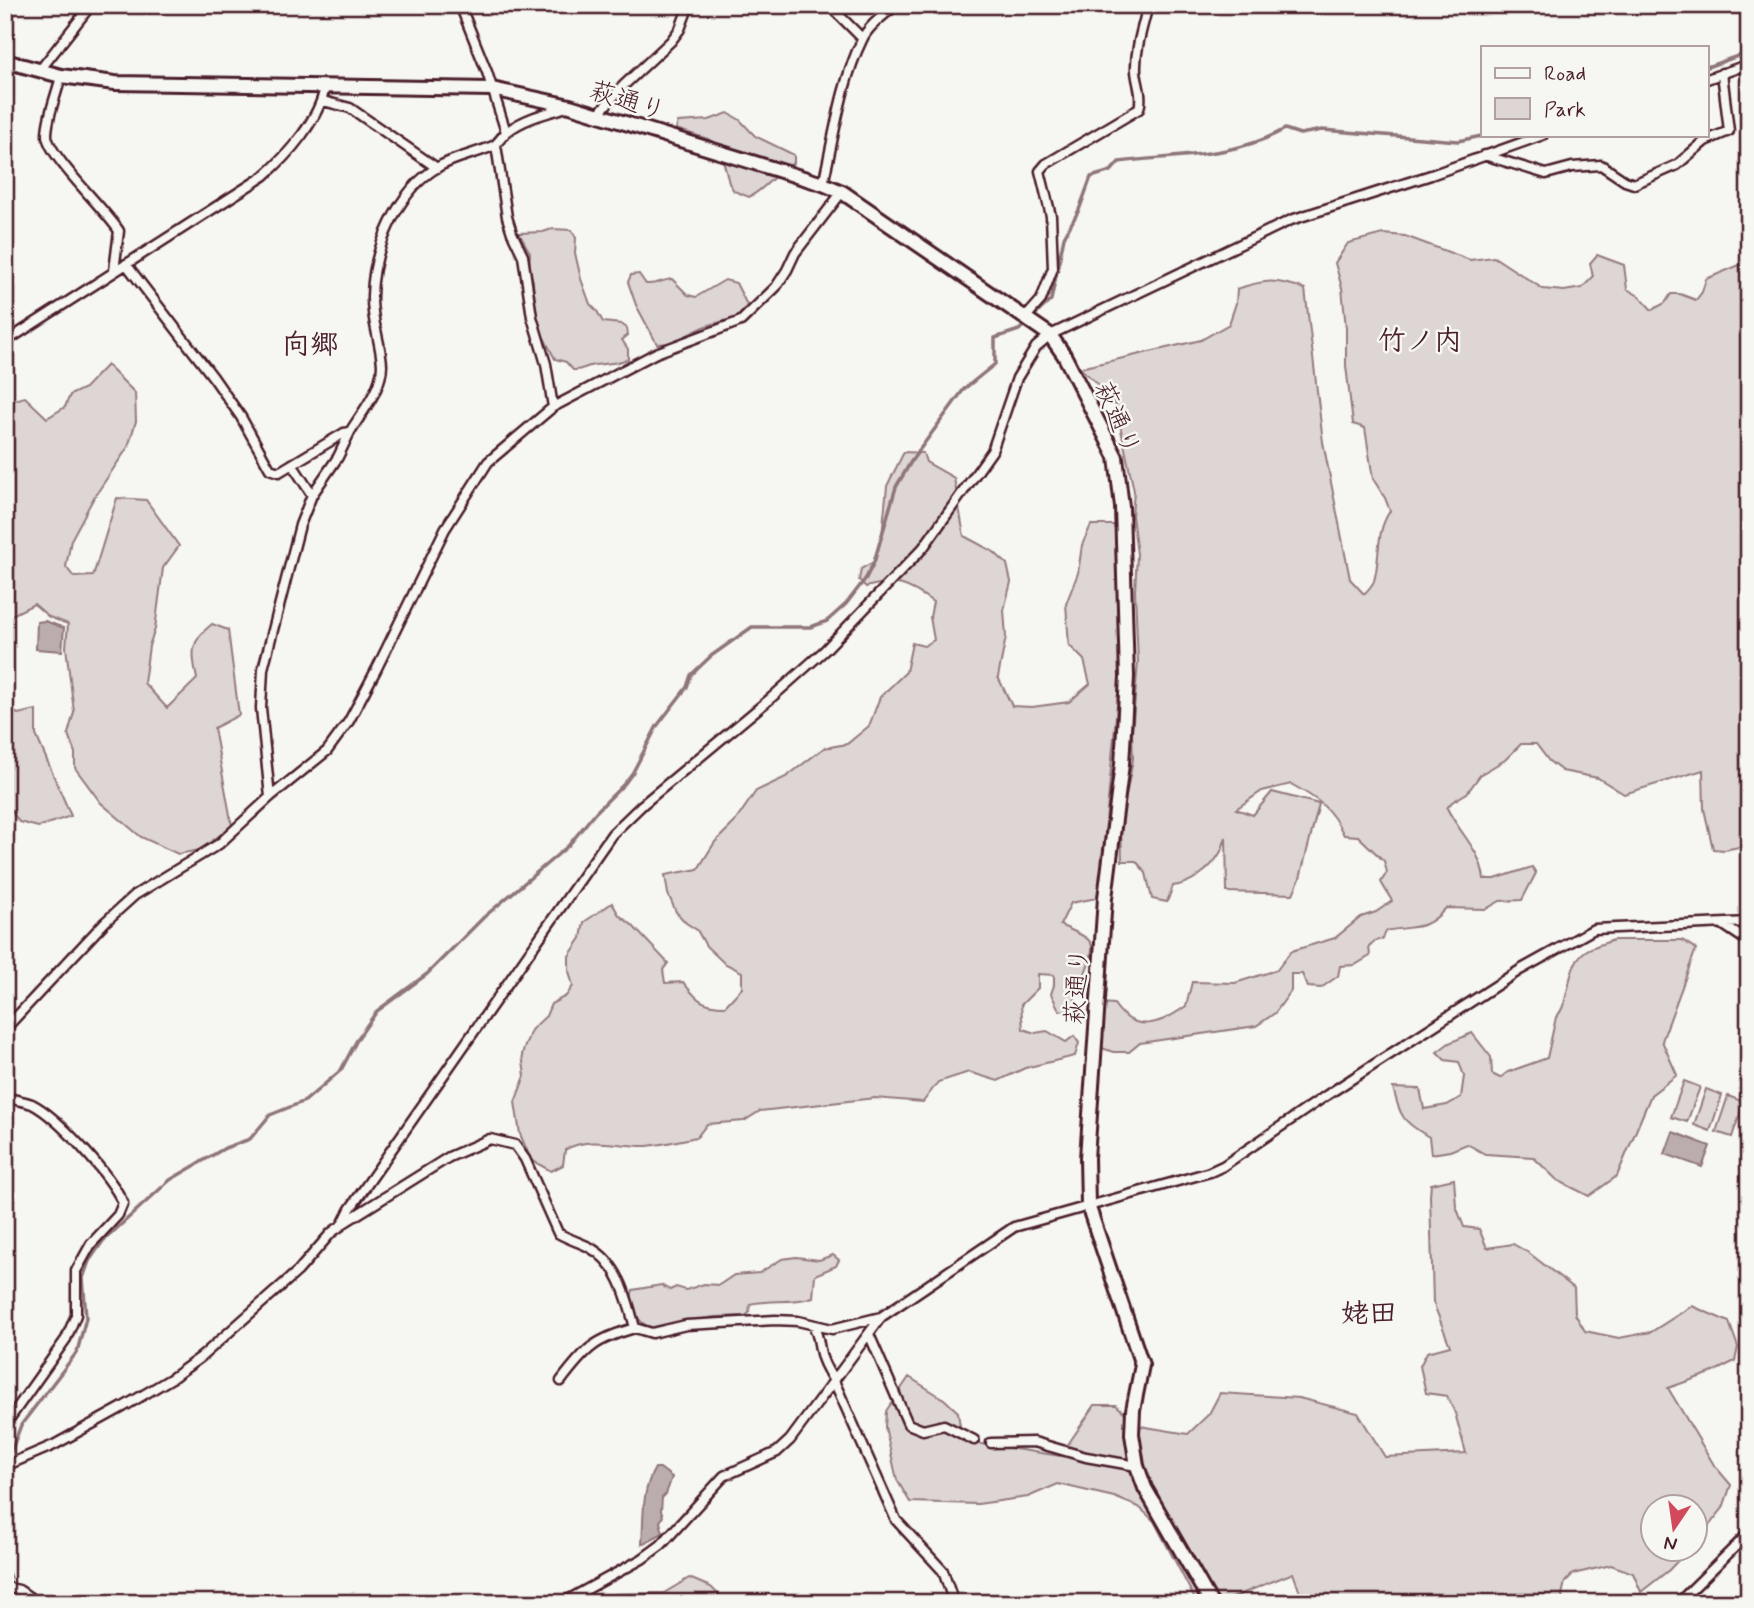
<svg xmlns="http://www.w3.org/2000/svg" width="1754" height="1608" font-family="Mynerve,'Klee One',sans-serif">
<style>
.green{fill:#ddd6d5;stroke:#947a80;stroke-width:2}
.water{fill:#bbadae;stroke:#8e747a;stroke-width:2}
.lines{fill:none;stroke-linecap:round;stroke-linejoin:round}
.stream{stroke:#8e747a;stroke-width:3.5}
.street-casing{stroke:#4a1f2b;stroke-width:13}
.secondary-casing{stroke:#4a1f2b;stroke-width:18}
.street{stroke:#f6f6f2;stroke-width:8}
.secondary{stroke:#f6f6f2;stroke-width:12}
.labels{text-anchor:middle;stroke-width:5;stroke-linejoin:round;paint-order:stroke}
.street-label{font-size:26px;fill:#4a1f2b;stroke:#f6f6f2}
.neighbourhood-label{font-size:28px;font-weight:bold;fill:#4a1f2b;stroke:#f6f6f2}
</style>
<rect width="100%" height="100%" fill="#f6f6f2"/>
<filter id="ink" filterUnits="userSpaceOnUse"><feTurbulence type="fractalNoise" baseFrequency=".0143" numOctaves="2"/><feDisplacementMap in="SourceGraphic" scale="14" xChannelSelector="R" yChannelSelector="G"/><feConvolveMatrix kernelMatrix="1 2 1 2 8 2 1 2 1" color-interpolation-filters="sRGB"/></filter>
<g filter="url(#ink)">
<path class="green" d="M 728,113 L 740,120 L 755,136 L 794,155 L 794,163 C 776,171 767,188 749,197 L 734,191 L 729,183 L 720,148 L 708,139 L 676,129 L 678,122 L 709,120 Z
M 552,229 L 572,230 L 576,238 L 575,253 L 581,279 L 590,304 L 597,311 L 603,322 L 621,324 L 627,328 L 628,335 L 622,340 L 628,349 L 628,359 C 616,364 607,363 594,365 C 585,366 582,371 573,370 L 566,362 L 555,359 L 540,330 L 534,310 L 533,281 L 529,269 L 530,253 L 519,233 L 543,232 Z
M 1383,234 L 1405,236 L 1470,260 L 1494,257 L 1543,289 L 1564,291 L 1582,288 L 1593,277 L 1590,263 L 1597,255 L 1624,265 L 1627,289 L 1639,296 L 1652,310 L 1665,303 L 1671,294 L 1680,294 L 1696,300 L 1702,292 L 1706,279 L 1749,261 L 1749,845 L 1724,850 L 1713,849 L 1704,809 L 1703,770 L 1624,794 L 1598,778 L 1562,771 L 1549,761 L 1536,744 L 1521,744 L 1505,760 L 1481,774 L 1467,793 L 1452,802 L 1447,808 C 1459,833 1481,850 1484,879 L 1495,879 L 1532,867 L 1536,873 L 1522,900 L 1500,901 L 1486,909 L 1446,908 C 1425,932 1415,925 1386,931 L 1383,939 L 1375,941 L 1369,946 L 1370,956 L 1355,965 L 1340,966 L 1338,976 L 1321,988 L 1308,987 L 1302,974 L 1291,974 L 1291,991 L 1275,1013 L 1256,1026 L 1140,1043 L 1129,1052 L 1113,1052 L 1102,1048 L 1099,1038 L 1103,1003 L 1114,1004 C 1135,1035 1161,1024 1186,1006 L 1192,982 L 1235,983 L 1277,970 L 1291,951 L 1335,938 L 1361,917 L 1376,912 L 1392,901 L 1381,882 L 1387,872 L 1384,861 L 1358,836 L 1344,835 C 1330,807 1318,799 1291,784 L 1262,791 L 1236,809 L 1253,815 L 1272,792 L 1319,804 L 1300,878 L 1293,894 L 1227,892 L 1226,837 C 1224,842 1223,849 1220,853 C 1211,869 1191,884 1173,886 L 1167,902 L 1152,899 L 1146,873 L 1136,861 L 1122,861 L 1121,823 L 1133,759 L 1132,733 L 1138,662 L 1135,591 L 1137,554 L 1132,516 L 1134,491 L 1116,406 L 1104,390 L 1080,368 L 1201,340 L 1229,324 L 1236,303 L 1237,289 C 1266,279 1276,279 1305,289 L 1323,442 L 1350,579 L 1364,594 C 1368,590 1372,586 1374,581 C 1381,556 1375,533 1390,511 L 1385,498 L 1373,479 L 1365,428 L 1353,424 L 1346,366 L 1346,328 L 1342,288 L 1335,263 L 1348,243 Z
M 639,274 L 646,284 C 656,285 662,280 672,279 L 688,295 L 696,297 L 725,280 L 736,283 L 747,305 L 738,317 L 706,326 L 671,343 L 657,344 L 636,305 L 628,282 L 631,275 Z
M 107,365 L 135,393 L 136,421 L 128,447 L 93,499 L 71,540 L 66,567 L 74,577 L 93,576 L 117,498 L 146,500 L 179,546 L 163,568 L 155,629 L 149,646 L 144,683 L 167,708 L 197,679 C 192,653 189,642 212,624 L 228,630 L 239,715 L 214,728 L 232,826 L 200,850 L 178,854 L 141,837 L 101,803 L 75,768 L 75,753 L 68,734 L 74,712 L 66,647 L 68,624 L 49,617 L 34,604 L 12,615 L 5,615 L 5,415 L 8,415 L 14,400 L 25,397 L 47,418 L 65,407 L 70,395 L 85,388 Z
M 904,452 L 923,453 L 926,462 L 954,478 L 964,536 L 994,552 L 1007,564 L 1011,582 L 1004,610 L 1006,637 L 998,677 L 1012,706 L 1032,707 L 1069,702 L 1090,684 L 1084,660 L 1069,645 L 1066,604 L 1078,573 L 1082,545 L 1091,525 L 1114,525 L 1118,549 L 1117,576 L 1122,617 L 1119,630 L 1123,641 L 1101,876 L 1097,898 L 1071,903 L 1060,925 C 1097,942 1098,939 1083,979 L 1073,979 L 1071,990 L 1079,1007 L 1072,1013 L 1059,1010 L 1051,994 L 1054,985 L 1054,975 L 1038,974 L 1038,988 L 1021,1005 L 1023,1029 L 1035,1033 L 1047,1031 L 1066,1042 L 1074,1036 L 1079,1043 L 1075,1056 L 1025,1068 L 998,1081 L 969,1072 L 938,1082 L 923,1102 L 875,1098 L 760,1111 L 744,1121 L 707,1124 L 697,1137 C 680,1140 663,1145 647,1146 C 620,1147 589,1135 565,1150 L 563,1165 L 551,1171 L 531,1160 L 520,1134 L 515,1102 L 525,1076 L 522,1054 L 531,1030 L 546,1016 L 551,1004 L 566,996 L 573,986 L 569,971 L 569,956 L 581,938 L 584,922 L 612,903 L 619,915 L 632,925 L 668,963 L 663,970 L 665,983 L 683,982 C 697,999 701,1006 725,1006 L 742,988 L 742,972 L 724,963 L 706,946 L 697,930 L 686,923 L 676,912 L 668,894 L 665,875 L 698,869 L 715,842 L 734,823 L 756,791 L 786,777 L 824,748 L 847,744 L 869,726 L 880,697 L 906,672 L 912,643 L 924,646 L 934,640 L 930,617 L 933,602 C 909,585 895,578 866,587 L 859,580 L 861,569 L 875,561 L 882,536 L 887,486 Z
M 5,707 L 18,714 L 36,710 L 36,735 L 71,816 L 38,827 L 19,822 L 5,801 Z
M 1614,940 L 1682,940 L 1696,949 L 1662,1041 L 1677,1075 L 1651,1095 L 1617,1176 L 1589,1196 L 1557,1180 L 1533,1157 L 1485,1154 L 1467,1144 L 1450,1151 L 1431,1154 L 1429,1137 C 1402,1121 1401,1118 1393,1088 L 1420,1089 L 1424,1109 L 1447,1105 L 1461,1097 L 1464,1076 L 1459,1062 L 1445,1060 L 1437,1052 L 1449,1043 L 1472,1033 L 1491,1057 L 1492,1074 L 1500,1078 L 1508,1072 L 1547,1058 L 1556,1017 C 1571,1004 1565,963 1587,950 C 1594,946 1605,943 1614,940 Z
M 1684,1081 L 1700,1087 L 1687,1122 L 1671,1117 Z
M 1706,1089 L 1722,1095 L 1710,1131 L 1694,1125 Z
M 1728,1096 L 1744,1102 L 1732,1137 L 1716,1132 Z
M 1454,1179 L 1456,1206 L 1464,1227 L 1479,1229 L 1487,1248 L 1513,1244 L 1529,1253 L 1574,1288 L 1575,1314 L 1585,1331 L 1619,1338 L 1651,1332 L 1692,1306 L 1729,1322 L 1738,1347 L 1735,1361 L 1711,1373 L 1668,1388 L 1714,1465 L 1731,1485 L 1723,1508 L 1695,1543 L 1694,1506 L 1652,1506 L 1652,1548 L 1689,1549 L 1669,1570 L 1641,1592 L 1633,1573 L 1611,1565 L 1573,1574 L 1565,1582 L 1562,1595 L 1564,1603 L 1304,1603 L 1293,1573 L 1224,1601 L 1196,1601 L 1154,1521 L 1139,1507 L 1114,1497 L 1058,1484 L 1028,1497 L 978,1504 L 910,1502 L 897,1480 L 885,1427 L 886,1411 L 909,1377 L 944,1399 L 958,1412 L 962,1441 L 1060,1456 L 1095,1405 L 1116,1405 L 1140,1426 L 1188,1434 L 1209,1414 L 1220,1393 L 1299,1398 L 1358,1413 L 1385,1457 L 1466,1453 L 1455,1413 L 1447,1396 L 1426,1393 L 1420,1366 L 1427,1352 L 1450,1346 L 1433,1302 L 1430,1196 L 1431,1184 Z
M 833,1255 L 839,1260 L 836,1266 L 815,1275 L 813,1297 C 794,1304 771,1299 750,1304 L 749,1313 L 745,1316 L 714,1317 L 652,1328 C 637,1324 628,1304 633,1290 L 661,1285 L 670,1290 L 676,1287 L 686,1290 L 704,1284 L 719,1285 L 734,1275 L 759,1273 L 782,1259 L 796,1257 L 819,1260 Z
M 689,1578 L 711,1587 L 727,1603 L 610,1603 L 615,1594 L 664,1593 Z"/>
<path class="water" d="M 45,621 L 64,628 L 62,651 L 36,649 L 37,622 Z
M 1673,1132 L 1710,1146 L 1702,1167 L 1665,1154 Z
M 655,1468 L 660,1468 L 672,1477 L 666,1494 L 662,1498 L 661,1511 L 663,1516 L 660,1522 L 663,1533 L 642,1544 C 644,1517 641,1492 655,1468 Z"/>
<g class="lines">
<path class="stream" d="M 1707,67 L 1749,52
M 6,1465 L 21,1425 L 77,1352 L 86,1318 L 83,1278 L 89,1261 L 103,1241 L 170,1180 L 225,1148 L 250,1139 L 270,1115 L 305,1101 L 341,1070 L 358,1038 L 377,1011 L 427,974 L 484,917 L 568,846 L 595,813 L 625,783 L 633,772 L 657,726 L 687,687 L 691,675 L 711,656 L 752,627 L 811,627 L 827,621 L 846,604 L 866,578 L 874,562 L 896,487 L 912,460 L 964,389 L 995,364 L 995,338 L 1019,330 L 1051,300 L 1064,237 L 1079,210 L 1091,177 L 1111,171 L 1119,162 C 1175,155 1234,158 1285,129 L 1300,134 L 1322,130 L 1458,141 L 1486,135
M 5,1565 L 10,1578"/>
<defs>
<path id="street" d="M 460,5 L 487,72 L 506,132
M 829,5 L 862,38
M 40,70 L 91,5
M 61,76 C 57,94 47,116 47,135 C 48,156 106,210 119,231 L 114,271
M 1707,79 L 1749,64
M 323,101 L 350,108 L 437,168
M 598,114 L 623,86 L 671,41 L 680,29 L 689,5
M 496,145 L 507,217 L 512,233 L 523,256 L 532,317 L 546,364 L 553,407
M 1484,155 L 1546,174 L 1572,167 L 1601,165 L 1625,181 L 1634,184 L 1677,165 L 1705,141 L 1729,131 L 1722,73
M 823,184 C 834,137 841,83 862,40 C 868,26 884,15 896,5
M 126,264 L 213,377 L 241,417 L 270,469 L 279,472 L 344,433 L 350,432 C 362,412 382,389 382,365 C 381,342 371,320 372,296 C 373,250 397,191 438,167 C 455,157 475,154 493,146 C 499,143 502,135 508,131 C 525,118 547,113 567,107
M 1026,317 L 1041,300 L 1053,268 L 1051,216 L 1040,171 L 1046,164 L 1139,109 C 1143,95 1137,84 1136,71 C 1135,49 1143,26 1148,5
M 5,342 L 264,176 C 288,155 320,119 325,86
M 292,464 L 312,495
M 270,797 L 261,708 L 263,669 L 300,525 L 312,495 L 338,457 L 350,432
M 1722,924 L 1749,942
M 5,1029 L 105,922 L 135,895 L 219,844 L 270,797 L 327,751 L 349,721 L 376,670 L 445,529 L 488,462 L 553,407 L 656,353 L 741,321 L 776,287 L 787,270 L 795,253 L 842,192
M 5,1097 C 14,1100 24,1101 32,1104 C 58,1117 111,1176 123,1203 L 118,1215 L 91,1244 L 76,1271 L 76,1315 L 66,1339 L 5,1425
M 342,1224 L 449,1157 L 490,1139 L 515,1145 L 525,1159 L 558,1233 C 568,1239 579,1242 589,1247 C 619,1263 627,1297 635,1328 L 652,1333 L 686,1325 L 775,1320 L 798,1321 L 832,1329 L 881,1317
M 813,1325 C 819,1336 818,1342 821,1354 C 823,1364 829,1373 834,1381 L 896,1520 L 943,1571 L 954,1603
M 869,1334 L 908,1424 L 923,1430 L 944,1425 L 974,1440
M 561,1381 C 586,1348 595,1339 635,1328
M 991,1443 L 1034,1442 L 1086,1457 L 1137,1466
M 5,1466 L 54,1445 L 123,1407 L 172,1378 L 201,1357 L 298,1271 L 331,1233 L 342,1225 L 350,1209 L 612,834 L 642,805 L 771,698 L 824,651 L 923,548 L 992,451 L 1017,378 L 1036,347 L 1050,335 L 1291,220 L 1431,175 L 1543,135
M 5,1587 L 19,1590 L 38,1603
M 562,1603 L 642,1559 L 661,1545 L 724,1476 L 777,1452 L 790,1440 L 881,1317 L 1014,1227 L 1210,1172 L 1223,1166 L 1327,1095 L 1520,970 L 1594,929 L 1749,922
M 1678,1603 L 1749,1533"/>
<path id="secondary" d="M 5,61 L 61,76 L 115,83 L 492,89 L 570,106 L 823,184 L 842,192 L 1050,335 L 1064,355 L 1116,457 L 1122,507 L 1127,677 L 1122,764 L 1105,898 L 1087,1158 L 1088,1205 L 1142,1365 L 1133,1410 L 1132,1434 L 1137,1466 L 1145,1488 L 1211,1603"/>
</defs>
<use href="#street" class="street-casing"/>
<use href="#secondary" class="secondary-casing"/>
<use href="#street" class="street"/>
<use href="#secondary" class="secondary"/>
</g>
</g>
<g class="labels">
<g class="street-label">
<text transform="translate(628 100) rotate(17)" y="9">萩通り</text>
<text transform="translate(1118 418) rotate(66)" y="9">萩通り</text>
<text transform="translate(1076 986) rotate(-86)" y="9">萩通り</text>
</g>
<g class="neighbourhood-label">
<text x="1420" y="349">竹ノ内</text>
<text x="310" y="353">向郷</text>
<text x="1369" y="1322">姥田</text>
</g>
</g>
<rect width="1754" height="1608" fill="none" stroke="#f6f6f2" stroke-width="28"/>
<rect x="14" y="14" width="1726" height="1580" fill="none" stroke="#4a1f2b" stroke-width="2.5" filter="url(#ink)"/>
<rect x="1481" y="46" width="228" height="91" fill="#f6f6f2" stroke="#b1a0a2" stroke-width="2"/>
<rect x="1495" y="68" width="35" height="10" fill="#f6f6f2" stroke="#b1a0a2" stroke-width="2"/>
<text x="1544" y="80" font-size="21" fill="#4a1f2b">Road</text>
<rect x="1495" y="98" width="35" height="21" fill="#ddd6d5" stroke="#b1a0a2" stroke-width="2"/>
<text x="1544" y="116" font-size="21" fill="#4a1f2b">Park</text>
<g transform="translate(1674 1528) rotate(193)"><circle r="33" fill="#f6f6f2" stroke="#b1a0a2" stroke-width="2"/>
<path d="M0-5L12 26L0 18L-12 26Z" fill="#d1495b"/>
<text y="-10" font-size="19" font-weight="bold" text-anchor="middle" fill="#4a1f2b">N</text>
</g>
</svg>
